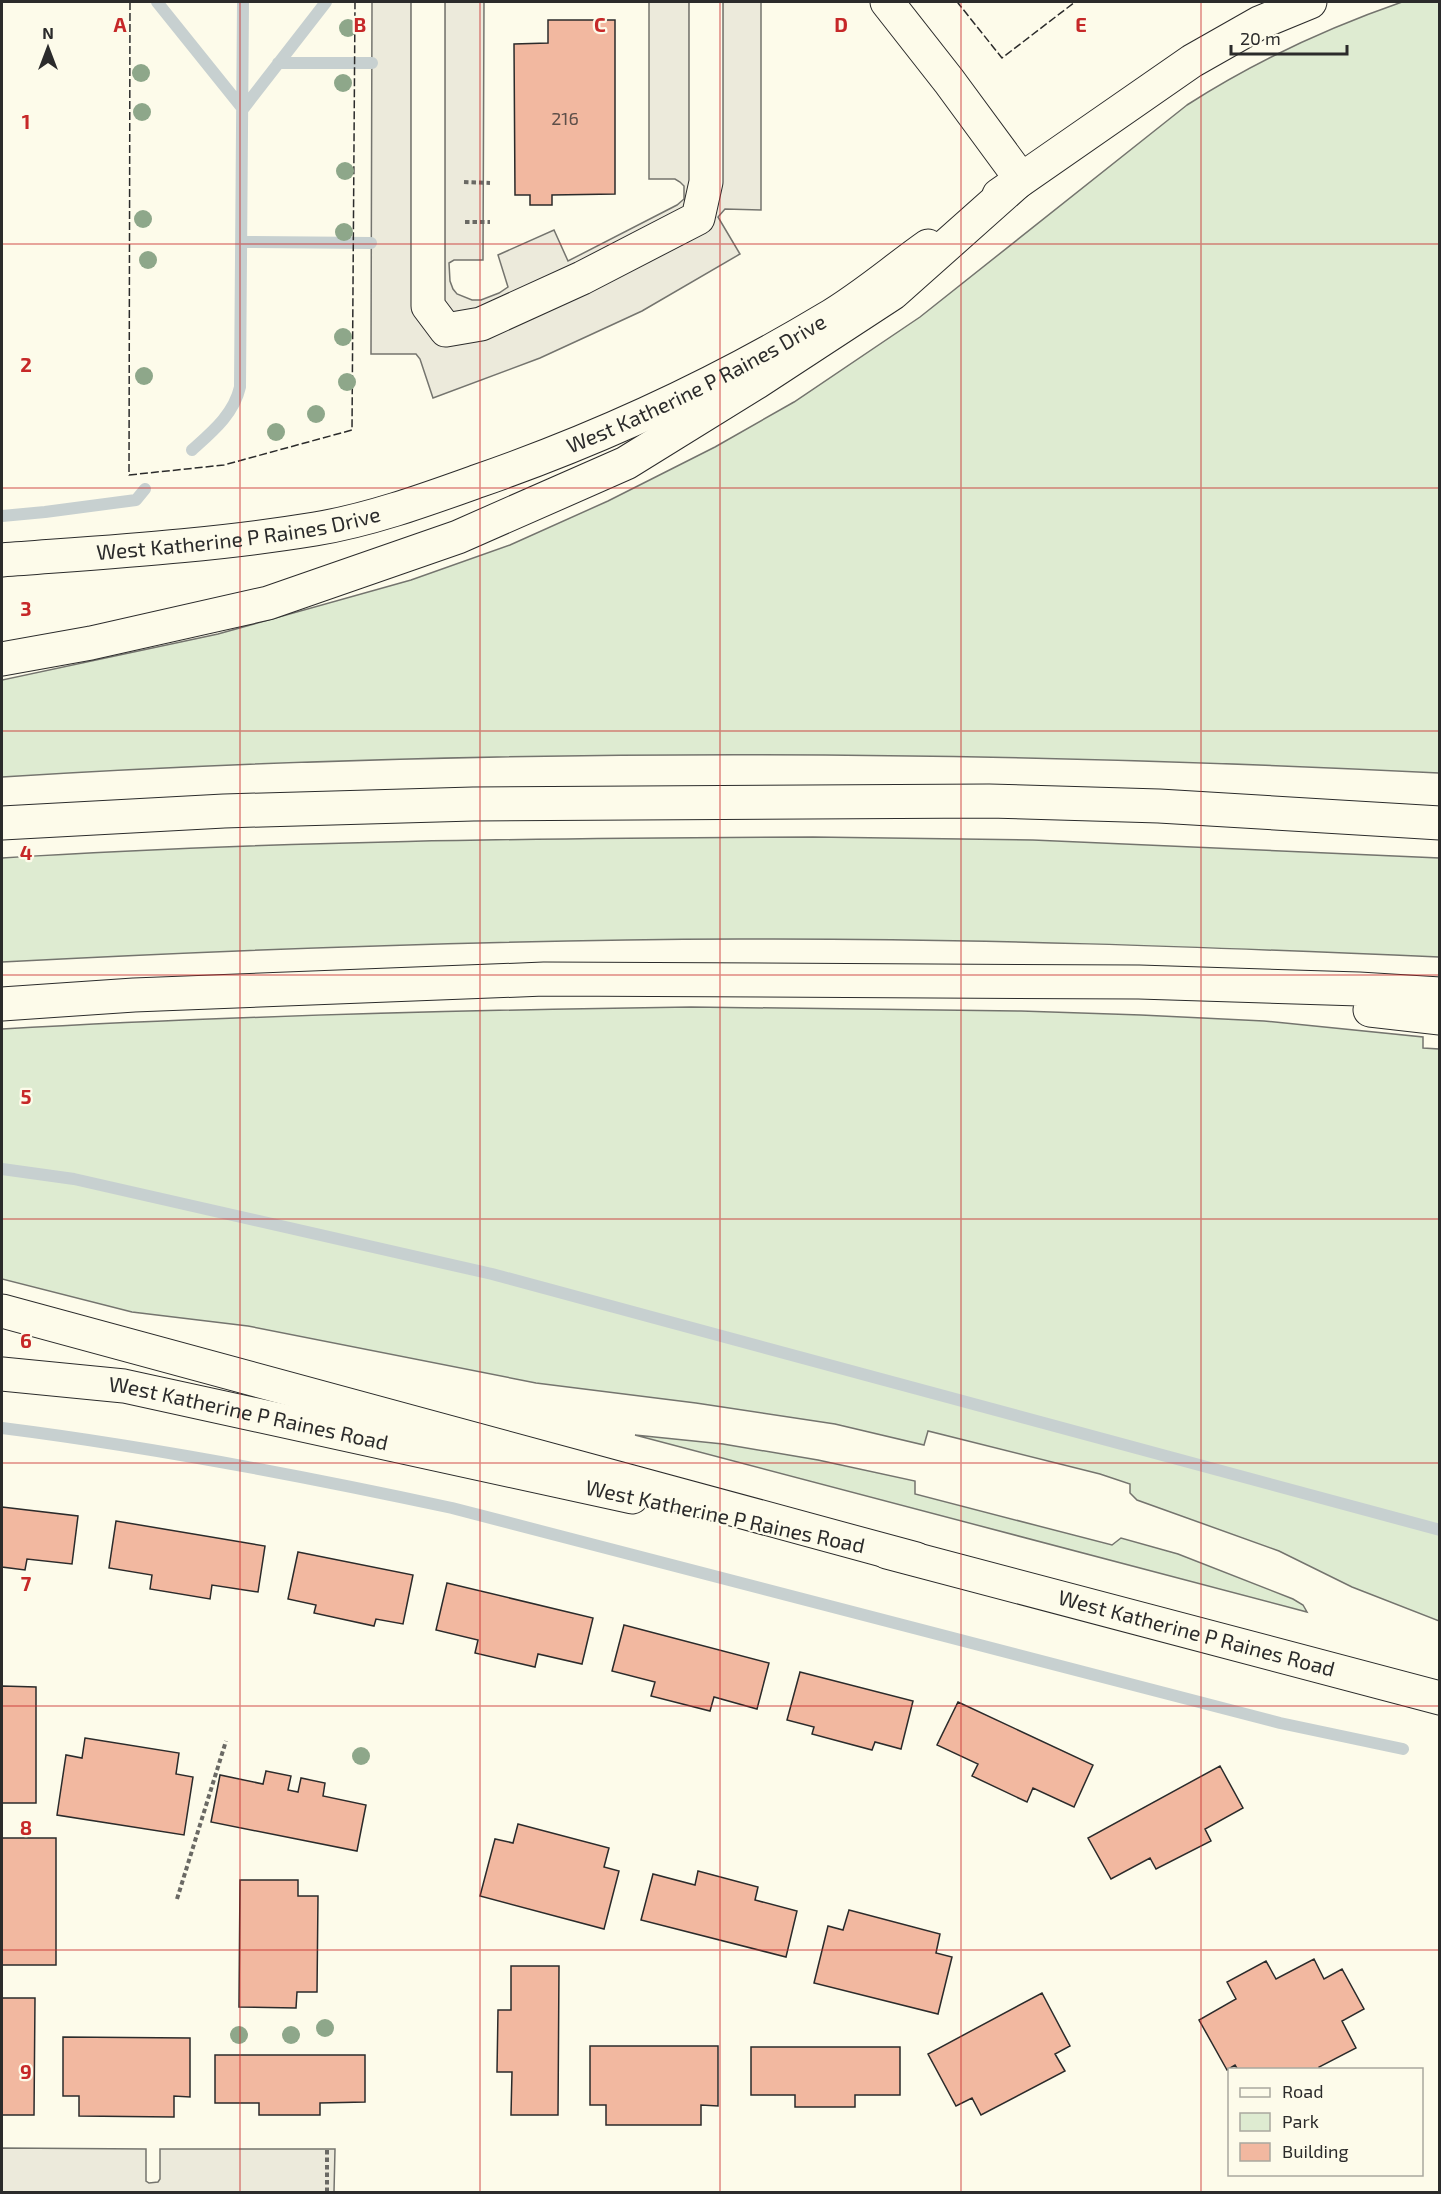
<svg xmlns="http://www.w3.org/2000/svg" width="1441" height="2194" font-family="'Exo 2',sans-serif">
<style>
.green{fill:#deebd1;stroke:#74746e;stroke-width:1.5}
.parking{fill:#eceadb;stroke:#74746e;stroke-width:1.5}
.lines{fill:none;stroke-linecap:round;stroke-linejoin:round}
.stream{stroke:#c7d0d0;stroke-width:12}
.building{fill:#f2b8a0;stroke:#2b2b2b;stroke-width:1.5}
.minor-casing{stroke:#2b2b2b;stroke-width:35}
.highway-casing{stroke:#2b2b2b;stroke-width:35}
.path{stroke:#6a6964;stroke-width:4;stroke-dasharray:4.5 3;stroke-linecap:butt}
.minor{stroke:#fdfbea;stroke-width:33}
.highway{stroke:#fdfbea;stroke-width:33}
.fence{stroke:#2b2b2b;stroke-width:1.5;stroke-dasharray:8 3;stroke-linecap:butt}
.tree{fill:#8ea78a}
.grid{fill:none;stroke:#c62828;stroke-width:1.5;stroke-opacity:0.55}
.labels{text-anchor:middle;stroke-width:4.5;stroke-linejoin:round;paint-order:stroke}
.number-label{font-size:18px;fill:#5d4e48}
.street-label{font-size:21px;fill:#2b2b2b;stroke:#fdfbea}
.grid-label{font-size:20px;text-anchor:middle;font-weight:bold;fill:#c62828;stroke:#fdfbea;stroke-width:4.5;stroke-linejoin:round;paint-order:stroke}
</style>
<rect width="100%" height="100%" fill="#fdfbea"/>
<path class="green" d="M 1402,2 L 1440,2 L 1439,773 C 961,749 480,747 2,777 L 2,680 L 218,634 L 411,580 L 510,545 L 608,501 L 715,447 L 794,402 L 920,317 L 1187,105 C 1254,62 1327,28 1402,2 Z
M 813,837 L 1033,840 L 1439,858 L 1439,957 C 1206,947 972,938 739,939 C 493,940 247,949 2,962 L 2,858 C 272,841 543,838 813,837 Z
M 691,1007 L 1021,1011 L 1141,1015 L 1264,1021 L 1423,1037 L 1423,1048 L 1439,1049 L 1439,1621 L 1352,1587 L 1279,1551 L 1137,1500 L 1130,1493 L 1130,1484 L 1100,1474 L 928,1431 L 924,1445 L 835,1424 L 696,1403 L 536,1383 L 248,1326 L 132,1312 L 2,1279 L 2,1029 C 231,1016 461,1010 691,1007 Z
M 635,1435 L 723,1444 L 818,1460 L 915,1481 L 915,1494 L 1112,1545 L 1121,1538 L 1178,1554 L 1293,1599 L 1303,1605 L 1307,1612 Z"/>
<path class="parking" d="M 372,2 L 484,2 L 483,260 L 454,260 L 449,263 L 450,281 L 453,289 L 457,294 L 472,300 L 481,300 L 499,293 L 508,287 L 498,255 L 554,230 L 568,261 L 677,205 L 684,199 L 684,186 L 680,182 L 675,179 L 649,179 L 649,2 L 761,2 L 761,210 L 725,209 L 718,217 L 740,254 L 642,311 L 590,335 L 540,358 L 433,398 L 420,359 L 416,354 L 371,354 Z
M 2,2148 L 146,2149 L 146,2181 L 149,2183 L 158,2182 L 160,2179 L 160,2149 L 335,2149 L 334,2192 L 2,2192 Z"/>
<g class="lines">
<path class="stream" d="M 157,2 L 243,109 L 326,2
M 278,63 L 372,63
M 242,242 L 371,243
M 192,450 C 212,432 234,414 240,387 L 243,2
M 2,516 L 45,512 L 136,500 L 145,489
M 2,1169 L 74,1179 L 492,1274 L 1440,1530
M 2,1428 C 153,1447 303,1476 452,1508 L 1280,1723 L 1403,1749"/>
</g>
<path class="building" d="M 548,20 L 615,20 L 615,194 L 552,195 L 552,205 L 530,205 L 530,195 L 515,195 L 514,44 L 548,43 Z
M 2,1507 L 78,1516 L 72,1564 L 27,1559 L 25,1570 L 2,1567 Z
M 116,1521 L 265,1546 L 258,1592 L 212,1585 L 210,1599 L 150,1589 L 152,1575 L 109,1568 Z
M 298,1552 L 413,1575 L 403,1624 L 376,1619 L 374,1626 L 314,1613 L 316,1605 L 288,1599 Z
M 447,1583 L 593,1618 L 582,1664 L 538,1654 L 535,1667 L 475,1653 L 478,1640 L 436,1630 Z
M 624,1625 L 769,1663 L 757,1709 L 714,1697 L 710,1711 L 651,1696 L 655,1682 L 612,1671 Z
M 800,1672 L 913,1701 L 901,1749 L 875,1742 L 872,1750 L 812,1734 L 814,1727 L 787,1720 Z
M 2,1686 L 36,1687 L 36,1803 L 2,1803 Z
M 958,1702 L 1093,1765 L 1074,1807 L 1033,1788 L 1027,1802 L 972,1776 L 978,1764 L 937,1745 Z
M 85,1738 L 179,1753 L 176,1774 L 193,1777 L 184,1835 L 57,1815 L 66,1755 L 82,1758 Z
M 1220,1766 L 1243,1808 L 1205,1829 L 1211,1841 L 1156,1869 L 1150,1858 L 1111,1879 L 1088,1838 Z
M 266,1771 L 291,1776 L 288,1790 L 298,1792 L 301,1778 L 325,1783 L 323,1796 L 366,1805 L 357,1851 L 211,1822 L 220,1775 L 263,1784 Z
M 518,1824 L 609,1848 L 604,1867 L 619,1871 L 604,1929 L 480,1896 L 495,1839 L 513,1843 Z
M 2,1838 L 56,1838 L 56,1965 L 2,1965 Z
M 698,1871 L 758,1887 L 755,1900 L 797,1911 L 786,1957 L 641,1920 L 653,1874 L 695,1885 Z
M 240,1880 L 298,1880 L 298,1896 L 318,1896 L 317,1992 L 297,1992 L 296,2008 L 239,2007 Z
M 849,1910 L 940,1934 L 936,1953 L 952,1957 L 938,2014 L 814,1983 L 828,1926 L 843,1930 Z
M 1314,1959 L 1324,1979 L 1342,1969 L 1364,2009 L 1342,2021 L 1356,2048 L 1319,2067 L 1320,2070 L 1238,2070 L 1235,2065 L 1227,2070 L 1199,2020 L 1236,1999 L 1227,1982 L 1266,1961 L 1276,1979 Z
M 511,1966 L 559,1966 L 558,2115 L 511,2115 L 512,2072 L 497,2072 L 498,2010 L 511,2010 Z
M 1042,1993 L 1070,2046 L 1055,2054 L 1065,2071 L 981,2115 L 972,2098 L 956,2106 L 928,2054 Z
M 2,1998 L 35,1998 L 34,2115 L 2,2115 Z
M 63,2037 L 190,2038 L 190,2097 L 174,2096 L 174,2117 L 79,2116 L 79,2096 L 63,2096 Z
M 590,2046 L 718,2046 L 718,2106 L 701,2105 L 701,2125 L 606,2125 L 606,2105 L 590,2105 Z
M 751,2047 L 900,2047 L 900,2095 L 855,2095 L 855,2107 L 795,2107 L 795,2095 L 751,2095 Z
M 215,2055 L 365,2055 L 365,2102 L 320,2103 L 320,2115 L 259,2115 L 259,2103 L 215,2103 Z"/>
<g class="lines">
<defs>
<g id="minor">
<path d="M 428,2 L 428,306 L 446,330 L 481,324 L 582,278 L 698,218 L 706,182 L 706,2"/>
<path d="M 887,2 L 949,81 L 1021,179"/>
<path d="M 999,195 L 1192,61 L 1259,23 L 1310,2"/>
<path id="s1" d="M 2,560 C 106,552 211,546 315,529 C 370,520 425,500 478,481 C 599,439 716,385 826,319 C 862,298 894,270 928,246"/>
<path id="s2" d="M 2,1374 L 124,1386 L 632,1497"/>
<path id="s3" d="M 887,1552 L 1440,1698"/>
</g>
<path id="highway" d="M 2,659 L 91,643 L 268,603 L 458,537 L 626,463 L 757,382 L 893,293 L 1021,179
M 2,823 L 224,811 L 473,804 L 989,801 L 1159,806 L 1440,823
M 2,1004 L 134,995 L 544,979 L 1139,982 L 1359,989 L 1440,994
M 1370,1010 L 1440,1018
M 2,1311 L 916,1559"/>
</defs>
<use href="#minor" class="minor-casing"/>
<use href="#highway" class="highway-casing"/>
<path class="path" d="M 464,182 L 490,183
M 465,222 L 490,222
M 177,1899 L 226,1741
M 327,2192 L 327,2149"/>
<use href="#minor" class="minor"/>
<use href="#highway" class="highway"/>
<path class="fence" d="M 130,2 L 129,475 L 224,465 L 352,430 L 355,2
M 960,2 L 958,3 L 1002,58 L 1075,2"/>
</g>
<g class="tree">
<circle cx="348" cy="28" r="9"/>
<circle cx="141" cy="73" r="9"/>
<circle cx="343" cy="83" r="9"/>
<circle cx="142" cy="112" r="9"/>
<circle cx="345" cy="171" r="9"/>
<circle cx="143" cy="219" r="9"/>
<circle cx="344" cy="232" r="9"/>
<circle cx="148" cy="260" r="9"/>
<circle cx="343" cy="337" r="9"/>
<circle cx="144" cy="376" r="9"/>
<circle cx="347" cy="382" r="9"/>
<circle cx="316" cy="414" r="9"/>
<circle cx="276" cy="432" r="9"/>
<circle cx="361" cy="1756" r="9"/>
<circle cx="325" cy="2028" r="9"/>
<circle cx="239" cy="2035" r="9"/>
<circle cx="291" cy="2035" r="9"/>
</g>
<path class="grid" d="M 240,2 L 240,2192M 480,2 L 480,2192M 720,2 L 720,2192M 961,2 L 961,2192M 1201,2 L 1201,2192M 2,244 L 1440,244M 2,488 L 1440,488M 2,731 L 1440,731M 2,975 L 1440,975M 2,1219 L 1440,1219M 2,1463 L 1440,1463M 2,1706 L 1440,1706M 2,1950 L 1440,1950"/>
<g class="labels">
<g class="number-label">
<text x="565" y="125">216</text>
</g>
<g class="street-label">
<text dy="7" stroke="none"><textPath href="#s1" startOffset="724">West Katherine P Raines Drive</textPath></text>
<text dy="7" stroke="none"><textPath href="#s1" startOffset="238">West Katherine P Raines Drive</textPath></text>
<text dy="7" stroke="none"><textPath href="#s2" startOffset="250">West Katherine P Raines Road</textPath></text>
<text transform="translate(725 1517) rotate(12)" y="7">West Katherine P Raines Road</text>
<text dy="7" stroke="none"><textPath href="#s3" startOffset="320">West Katherine P Raines Road</textPath></text>
</g>
</g>
<g class="grid-label">
<text x="120" y="32">A</text>
<text x="360" y="32">B</text>
<text x="600" y="32">C</text>
<text x="841" y="32">D</text>
<text x="1081" y="32">E</text>
<text x="26" y="129">1</text>
<text x="26" y="372">2</text>
<text x="26" y="616">3</text>
<text x="26" y="860">4</text>
<text x="26" y="1104">5</text>
<text x="26" y="1348">6</text>
<text x="26" y="1591">7</text>
<text x="26" y="1835">8</text>
<text x="26" y="2079">9</text>
</g>
<rect width="1441" height="2194" fill="none" stroke="#2b2b2b" stroke-width="6"/>
<rect x="1228" y="2068" width="195" height="108" fill="#fdfbea" stroke="#a9a89e" stroke-width="1.5"/>
<rect x="1240" y="2088" width="30" height="9" fill="#fdfbea" stroke="#a9a89e" stroke-width="1.5"/>
<text x="1282" y="2098" font-size="18" fill="#2b2b2b">Road</text>
<rect x="1240" y="2113" width="30" height="18" fill="#deebd1" stroke="#a9a89e" stroke-width="1.5"/>
<text x="1282" y="2128" font-size="18" fill="#2b2b2b">Park</text>
<rect x="1240" y="2143" width="30" height="18" fill="#f2b8a0" stroke="#a9a89e" stroke-width="1.5"/>
<text x="1282" y="2158" font-size="18" fill="#2b2b2b">Building</text>
<g transform="translate(48 48)" stroke="#fdfbea" stroke-width="4.5" paint-order="stroke">
<path d="M0-4.5L10 22L0 15L-10 22Z" fill="#2b2b2b"/>
<text y="-9" font-size="16" font-weight="bold" text-anchor="middle" fill="#2b2b2b">N</text>
</g>
<path d="M1231 45v9h116v-9" fill="none" stroke="#2b2b2b" stroke-width="3"/>
<text x="1240" y="45" font-size="18" fill="#2b2b2b" stroke="#fdfbea" stroke-width="4.5" paint-order="stroke">20 m</text>
</svg>
